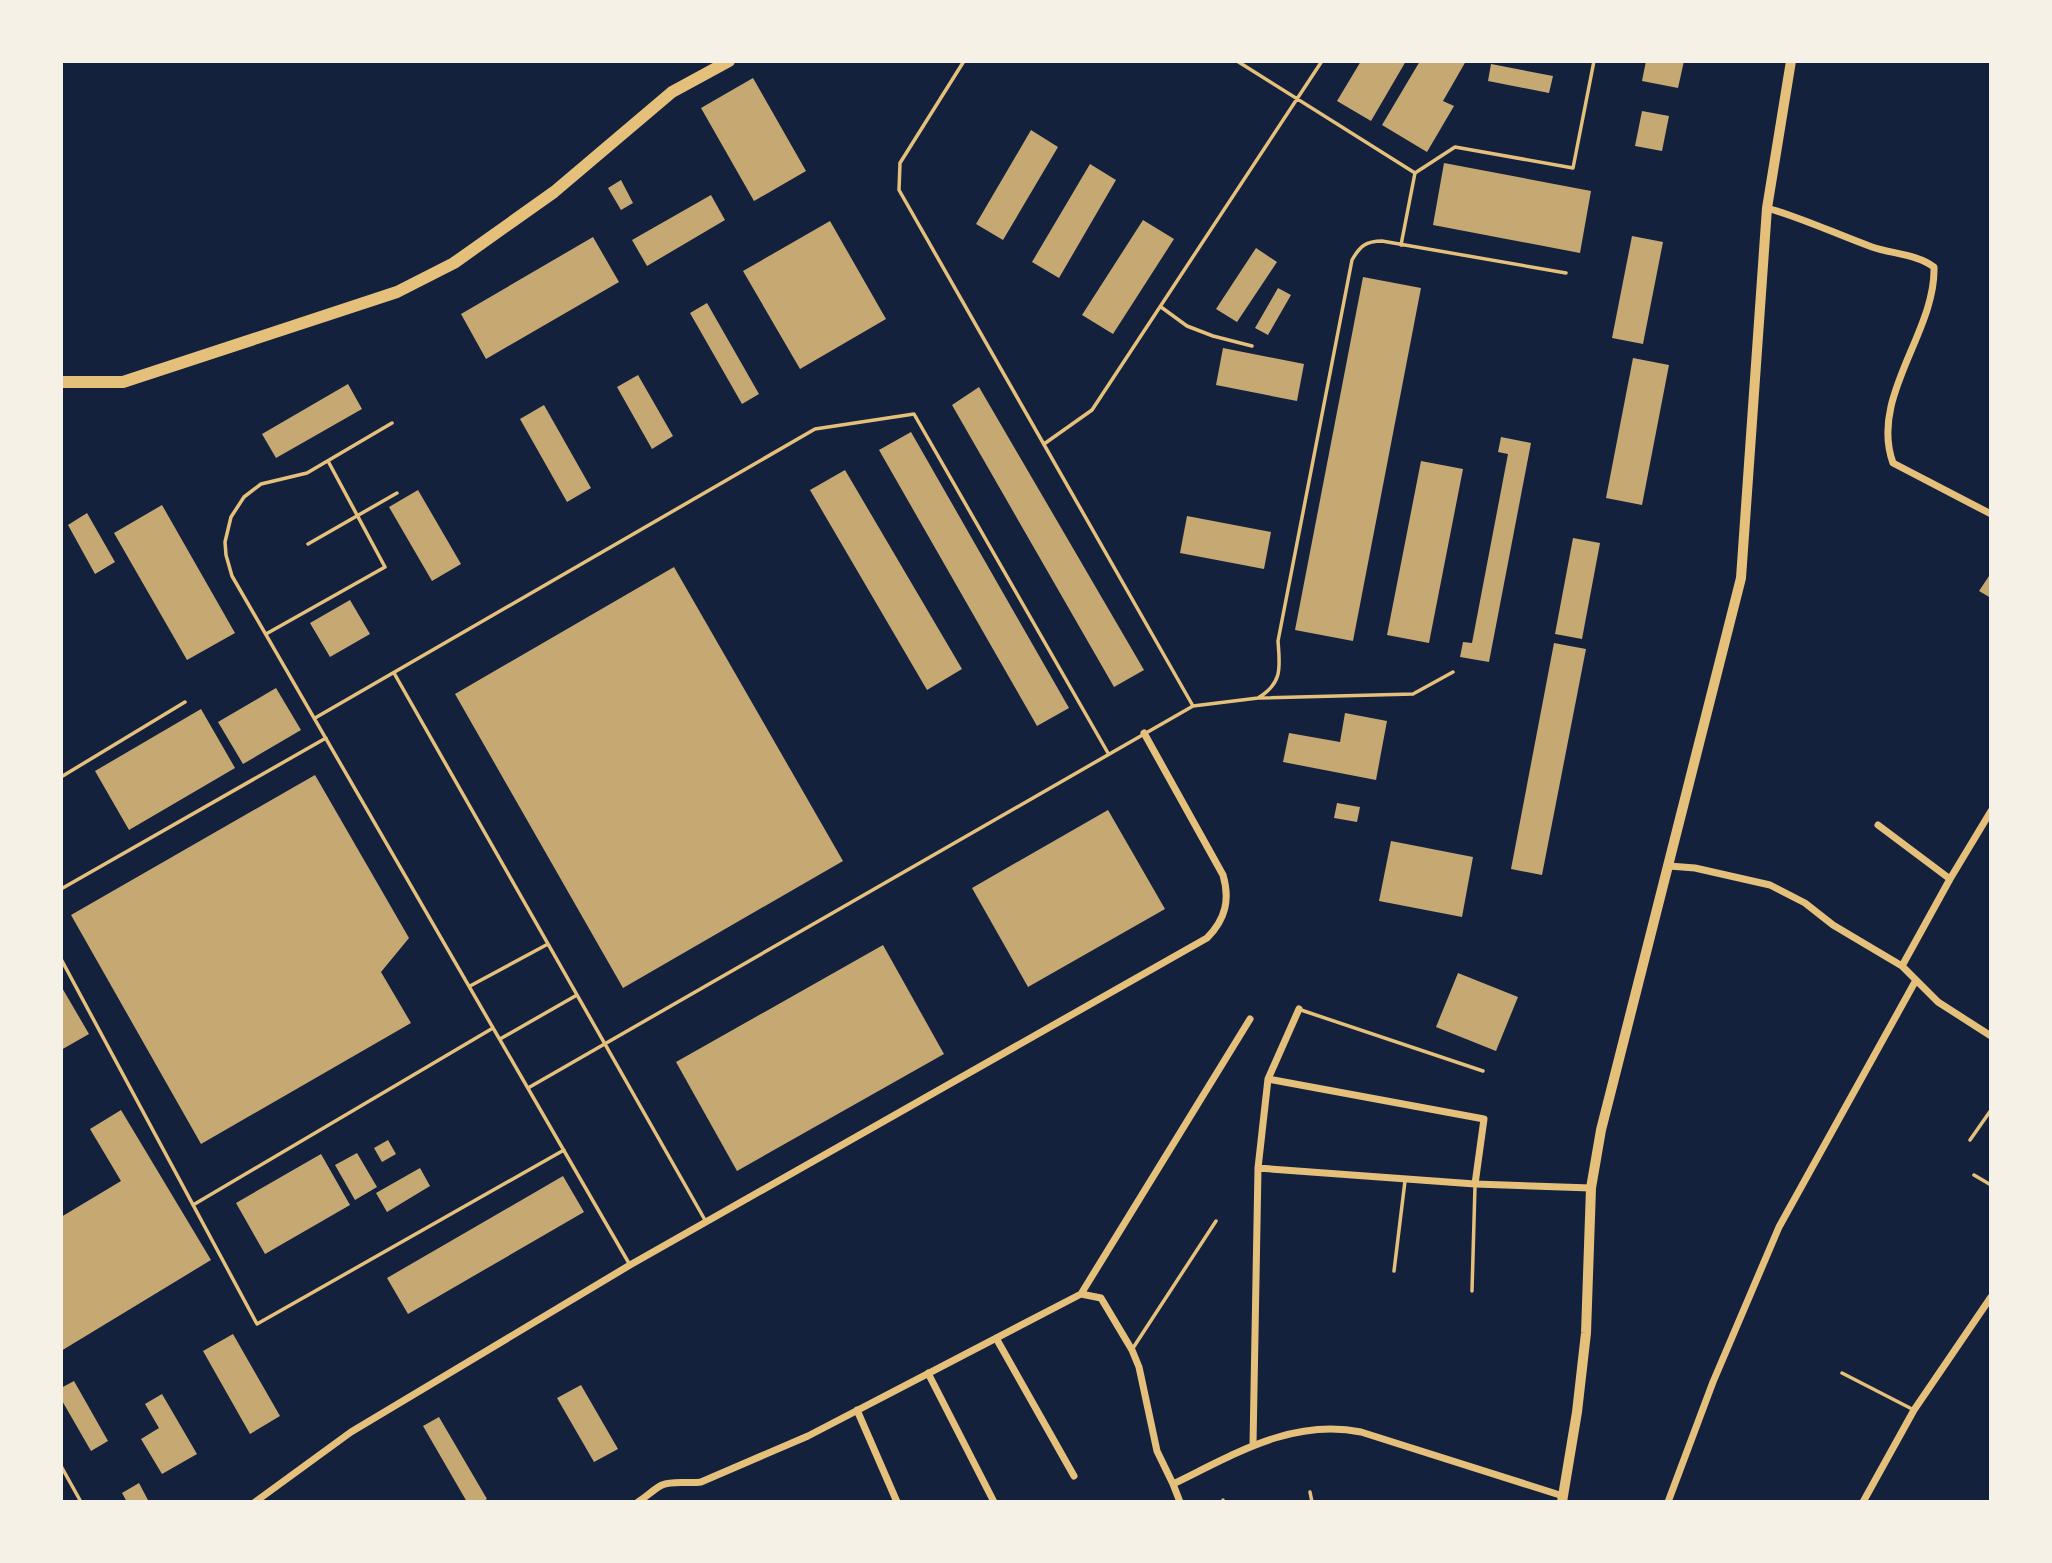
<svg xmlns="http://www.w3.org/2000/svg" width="2052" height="1563" font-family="Mulish,sans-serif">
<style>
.building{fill:#c6a872}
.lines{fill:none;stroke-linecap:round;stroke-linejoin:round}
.service{stroke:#e5c07b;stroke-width:3.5}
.minor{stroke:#e5c07b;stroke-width:7}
.secondary{stroke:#e5c07b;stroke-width:10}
.primary{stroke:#e5c07b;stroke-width:12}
</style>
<rect width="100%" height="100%" fill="#14213d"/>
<path class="building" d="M 1361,61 L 1406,61 L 1371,121 L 1337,101 Z
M 1420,61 L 1466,61 L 1443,101 L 1454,106 L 1427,152 L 1382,125 Z
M 1646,61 L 1684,61 L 1678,88 L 1642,81 Z
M 1491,64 L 1553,76 L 1549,93 L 1488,81 Z
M 753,78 L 806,171 L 754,201 L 701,108 Z
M 1642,111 L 1669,116 L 1662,151 L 1635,146 Z
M 1031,130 L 1058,147 L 1003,240 L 976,224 Z
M 1444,163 L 1591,191 L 1580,253 L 1433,225 Z
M 1090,164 L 1116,180 L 1059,278 L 1032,262 Z
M 621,180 L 633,203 L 621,210 L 608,188 Z
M 711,195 L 725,220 L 647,266 L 632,240 Z
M 1143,220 L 1174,239 L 1113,334 L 1082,315 Z
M 830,221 L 886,319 L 800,369 L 743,271 Z
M 1632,236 L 1663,242 L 1643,344 L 1612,338 Z
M 593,237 L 619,282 L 486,359 L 461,314 Z
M 1256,248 L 1277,262 L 1237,322 L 1216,309 Z
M 1363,277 L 1421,288 L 1353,641 L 1295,630 Z
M 1278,288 L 1291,295 L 1268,335 L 1255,328 Z
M 707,303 L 759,394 L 742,404 L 690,313 Z
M 1223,348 L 1304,364 L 1297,401 L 1216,385 Z
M 1633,358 L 1669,365 L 1642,505 L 1606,498 Z
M 638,375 L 673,436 L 652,449 L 617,387 Z
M 348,384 L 362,409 L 276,458 L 262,434 Z
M 979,387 L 1144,670 L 1114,687 L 952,405 Z
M 544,405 L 591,488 L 567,502 L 520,419 Z
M 911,432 L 1069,708 L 1037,726 L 879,450 Z
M 1501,437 L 1531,443 L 1489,662 L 1460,657 L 1463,642 L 1472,643 L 1508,454 L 1498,452 Z
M 1421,461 L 1463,469 L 1429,643 L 1387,635 Z
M 845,470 L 962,669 L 927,690 L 810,490 Z
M 418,490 L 461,564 L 432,581 L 389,507 Z
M 162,505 L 235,633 L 187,660 L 114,533 Z
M 87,513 L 115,562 L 95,574 L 68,525 Z
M 1187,516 L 1271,532 L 1264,569 L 1180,553 Z
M 1573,538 L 1600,543 L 1582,639 L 1555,634 Z
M 674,567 L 843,861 L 623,988 L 455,694 Z
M 1991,573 L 1991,598 L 1979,591 Z
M 350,600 L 370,634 L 330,657 L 310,623 Z
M 1554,643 L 1586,649 L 1542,875 L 1511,869 Z
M 276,688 L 301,730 L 243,764 L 218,722 Z
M 201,709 L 235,768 L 129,830 L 95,771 Z
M 1345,713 L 1387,721 L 1376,780 L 1283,762 L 1289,733 L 1340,742 Z
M 315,775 L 409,938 L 381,972 L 411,1023 L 201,1144 L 71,915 Z
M 1337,803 L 1360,807 L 1357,822 L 1334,818 Z
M 1108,810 L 1165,909 L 1028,987 L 972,888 Z
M 1391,841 L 1473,857 L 1462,917 L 1379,901 Z
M 883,945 L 944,1054 L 737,1171 L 676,1062 Z
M 1458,973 L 1518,997 L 1496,1051 L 1436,1027 Z
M 61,986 L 89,1034 L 61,1050 Z
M 121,1110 L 211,1260 L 61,1351 L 61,1217 L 121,1181 L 90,1129 Z
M 388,1140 L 396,1154 L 382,1162 L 374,1148 Z
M 357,1153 L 377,1187 L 355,1200 L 335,1165 Z
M 321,1154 L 350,1205 L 265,1254 L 236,1203 Z
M 420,1168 L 430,1186 L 387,1212 L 376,1193 Z
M 563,1176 L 584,1212 L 408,1314 L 387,1278 Z
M 233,1334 L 280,1416 L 250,1434 L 203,1351 Z
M 74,1381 L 108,1441 L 91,1451 L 61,1399 L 61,1388 Z
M 581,1385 L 618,1449 L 594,1462 L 557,1398 Z
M 162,1394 L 197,1454 L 162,1474 L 141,1439 L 159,1428 L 145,1404 Z
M 439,1417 L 487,1499 L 482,1502 L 467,1502 L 423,1426 Z
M 139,1483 L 149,1502 L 127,1502 L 122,1493 Z"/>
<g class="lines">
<path class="service" d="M 1237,61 L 1415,173 L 1401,245
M 1415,173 L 1455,147 L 1573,168 L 1594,61
M 1161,307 L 1187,326 L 1213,336 L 1252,346
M 392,423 L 307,473 L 261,484 L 244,497 L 231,517 L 225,542 L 226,555 L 232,576 L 630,1265
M 1044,444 L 1092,410 L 1322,61
M 308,544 L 397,493
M 266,634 L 385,567 L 328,461
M 394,673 L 705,1220
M 1258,698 C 1283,683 1280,667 1278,641 L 1352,260 C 1360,246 1366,241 1382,241 L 1566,273
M 1193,706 L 1258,698 L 1413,694 L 1453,672
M 315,718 L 815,429 L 914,414 L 1108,753
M 61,777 L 185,702
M 61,889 L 326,738
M 61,959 L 257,1324 L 564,1150
M 470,986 L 548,944
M 1301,1010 L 1483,1071
M 500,1039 L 577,995
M 528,1088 L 1193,706 L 899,190 L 900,163 L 964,61
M 1970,1140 L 1991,1110
M 1974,1175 L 1991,1185
M 193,1205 L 493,1028
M 1394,1271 L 1405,1181
M 1472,1291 L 1475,1186
M 1133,1348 L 1216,1221
M 1842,1373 L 1912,1409
M 61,1466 L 81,1502
M 1310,1492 L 1312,1502
M 1223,1500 L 1223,1502"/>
<path class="minor" d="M 1767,208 C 1803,218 1836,234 1872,247 C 1892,254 1917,254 1934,267 C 1936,332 1869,397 1893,463 L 1991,514
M 1878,825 L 1950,879
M 1669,866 L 1695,868 L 1770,885 L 1805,903 L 1833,925 L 1902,966 L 1938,1002 L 1991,1036
M 1902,966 L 1950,879 L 1991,811
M 1268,1079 L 1484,1119 L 1475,1184
M 1258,1168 L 1475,1184 L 1591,1188
M 1081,1294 L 1101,1298 L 1132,1350 L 1139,1367 L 1157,1451 L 1173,1484 L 1180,1502
M 996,1338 L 1074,1476
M 928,1373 L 994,1502
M 857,1410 L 897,1502
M 1253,1445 L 1258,1168 L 1268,1079 L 1299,1009
M 1173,1484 C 1233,1455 1292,1418 1361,1432 L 1563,1496
M 255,1502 L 351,1432 L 630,1265 L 1207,938 C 1226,919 1230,899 1223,875 L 1144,733
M 638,1502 C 646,1497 654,1489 662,1485 C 674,1480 689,1484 701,1482 L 808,1436 L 1081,1294 L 1250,1019
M 1668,1502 L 1713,1382 L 1779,1227 L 1916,980
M 1863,1502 L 1914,1410 L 1991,1297"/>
<path class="secondary" d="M 1562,1502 L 1577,1412 L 1586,1333 L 1591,1188 L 1601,1130 L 1741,578 L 1767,208 L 1791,61"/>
<path class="primary" d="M 61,382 L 123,382 L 397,292 L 454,263 L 554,192 L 672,92 L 729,61"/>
</g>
<rect width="2052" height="1563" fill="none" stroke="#f6f1e7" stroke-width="126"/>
</svg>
